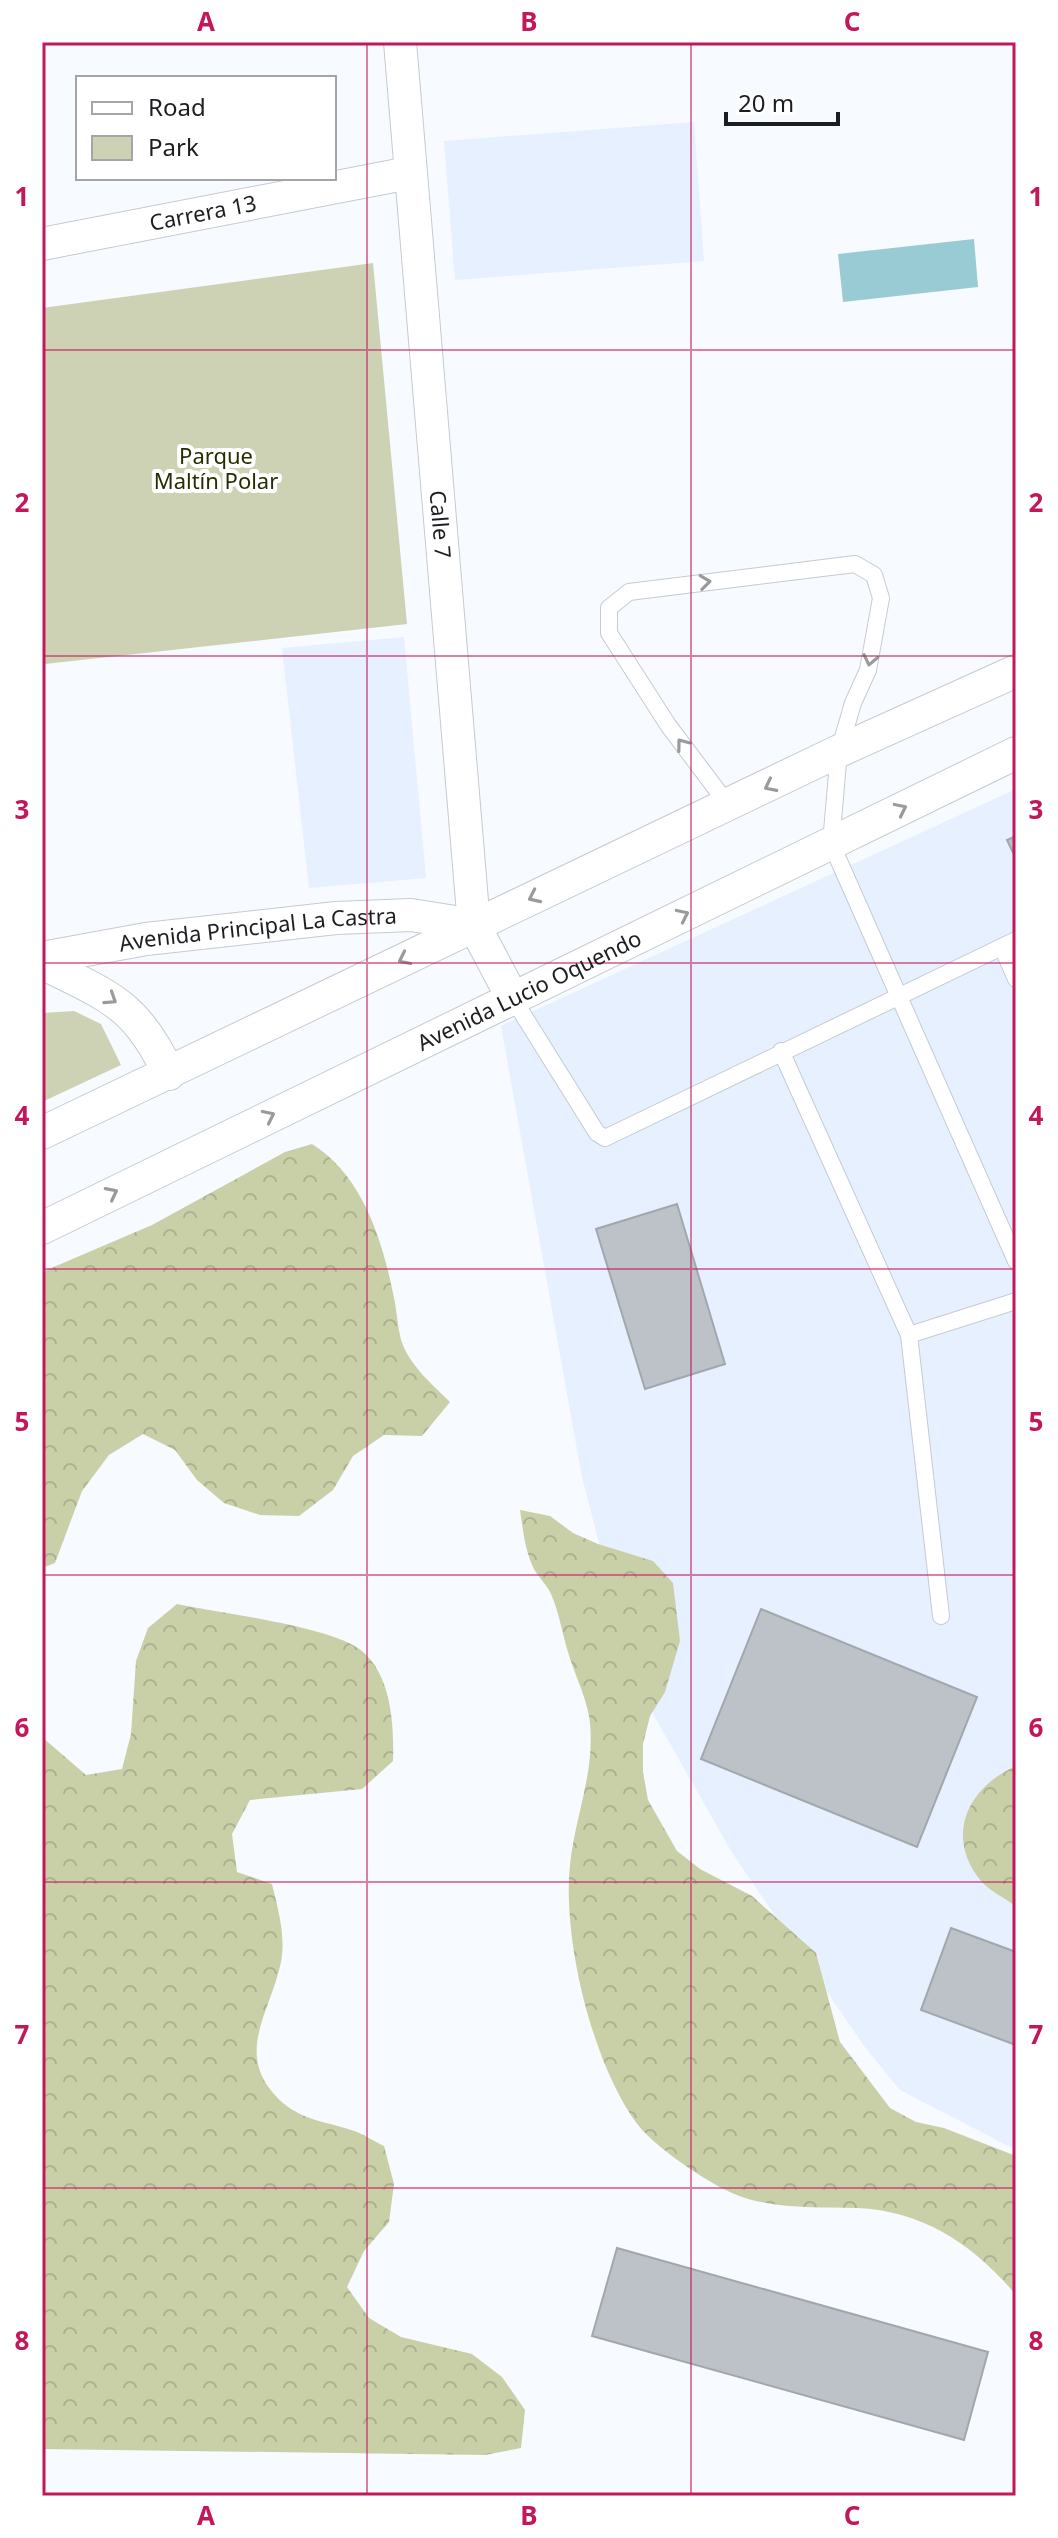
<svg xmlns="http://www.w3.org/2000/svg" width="1058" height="2538" font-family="'Noto Sans',sans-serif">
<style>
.built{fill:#e6f0fe}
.green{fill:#cdd2b4}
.forest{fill:url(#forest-crowns)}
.water{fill:#98cbd4}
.building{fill:#bcc2c8;stroke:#a2a7ad;stroke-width:2}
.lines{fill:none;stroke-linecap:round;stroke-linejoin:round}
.service-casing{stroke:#c5cbd1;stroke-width:18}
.minor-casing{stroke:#c5cbd1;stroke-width:34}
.service{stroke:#fff;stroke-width:16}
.minor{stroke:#fff;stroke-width:32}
.oneway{stroke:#999a9b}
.grid{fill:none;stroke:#c2185b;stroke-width:2;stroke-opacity:0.55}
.labels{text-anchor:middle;stroke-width:8;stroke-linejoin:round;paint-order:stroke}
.street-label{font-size:22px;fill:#1c1e21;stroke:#fff}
.park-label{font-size:22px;fill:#282d00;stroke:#fff}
.neatline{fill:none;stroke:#c2185b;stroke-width:3}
.grid-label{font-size:26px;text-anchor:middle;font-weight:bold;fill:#c2185b}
</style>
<defs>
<pattern id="forest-crowns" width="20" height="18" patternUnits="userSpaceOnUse" patternTransform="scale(2)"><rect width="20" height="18" fill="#c9d0a8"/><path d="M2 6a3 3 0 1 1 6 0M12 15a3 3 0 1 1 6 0" fill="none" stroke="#acb290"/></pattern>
</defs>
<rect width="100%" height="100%" fill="#f7faff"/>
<path class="built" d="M 694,122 L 704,261 L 455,280 L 444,141 Z
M 404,637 L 426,878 L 309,888 L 282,648 Z
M 1016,789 L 1016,2150 L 900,2090 L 864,2046 L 731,1851 L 635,1682 L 582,1477 L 501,1026 Z"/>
<path class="green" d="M 373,263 L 407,624 L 45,664 L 42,625 L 42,308 Z
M 74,1011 L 101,1024 L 121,1065 L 42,1102 L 42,1013 Z"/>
<path class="forest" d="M 312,1144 C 365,1177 384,1246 395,1303 C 397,1315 398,1328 401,1340 C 409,1365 432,1384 450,1402 L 422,1436 L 384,1435 L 353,1456 L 333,1490 L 299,1516 L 260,1515 L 224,1503 L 197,1480 L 175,1450 L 143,1434 L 109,1455 L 82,1491 L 55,1563 L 42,1568 L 42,1272 L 152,1225 L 285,1152 Z
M 520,1510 L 550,1516 L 573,1533 L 598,1544 L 653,1561 L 673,1583 L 680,1641 L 665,1692 L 650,1716 L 643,1744 L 643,1772 L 648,1800 L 677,1851 L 700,1869 L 752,1896 L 816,1953 L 840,2042 L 890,2108 L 916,2122 L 944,2128 L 1016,2156 L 1016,2295 C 974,2245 924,2211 857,2208 C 820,2207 778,2209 742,2197 C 713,2187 657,2149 638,2125 C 593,2066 562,1939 570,1865 C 575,1815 597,1768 589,1716 C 585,1694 574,1673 568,1652 C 562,1633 559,1612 551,1594 C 547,1585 539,1578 534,1569 C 525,1551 523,1530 520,1510 Z
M 177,1604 C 218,1613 333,1626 362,1651 C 392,1676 394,1726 393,1761 L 362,1789 L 250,1800 L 232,1834 L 237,1872 L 272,1884 C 278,1909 286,1936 281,1962 C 270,2015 231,2056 283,2103 C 303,2120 327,2122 351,2130 C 362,2133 373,2141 384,2146 L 394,2184 L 389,2222 L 364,2251 L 347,2287 L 369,2318 L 401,2337 L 472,2354 L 502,2377 L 525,2410 L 521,2448 L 485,2455 L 42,2449 L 42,1737 L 86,1775 L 122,1769 L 131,1734 L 136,1661 L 148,1628 Z
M 1016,1766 L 1016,1907 C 1006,1898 989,1891 981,1881 C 944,1836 968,1787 1016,1766 Z"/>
<path class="water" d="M 974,239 L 978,287 L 843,302 L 838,254 Z"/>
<path class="building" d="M 1016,836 L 1016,859 L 1007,840 Z
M 677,1204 L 725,1364 L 645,1389 L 596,1229 Z
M 761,1609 L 977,1697 L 917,1847 L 701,1759 Z
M 951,1928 L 1016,1952 L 1016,2045 L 921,2010 Z
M 617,2248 L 988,2352 L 964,2440 L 592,2336 Z"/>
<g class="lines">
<defs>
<path id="service" d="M 729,806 L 668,725 L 609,633 L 609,608 L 629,592 L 855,564 L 874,575 L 881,598 L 868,670 L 853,703 L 839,751 L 831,843 L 1016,1261
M 1002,947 L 1016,979
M 512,997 L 597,1133 L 605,1138 L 1016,940
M 781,1051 L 909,1335 L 941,1616
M 909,1335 L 1016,1301"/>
<g id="minor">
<path id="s1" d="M 400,42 L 474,925 L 512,997"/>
<path id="s2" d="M 42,244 L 409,173"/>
<path id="s3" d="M 42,958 L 146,939 L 336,918 L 411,915 L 474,925"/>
<path d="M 42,963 C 108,996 136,1003 169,1074"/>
<path d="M 42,1133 L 839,751 L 1016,671"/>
<path id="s4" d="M 42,1228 L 1016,753"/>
</g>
</defs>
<use href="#service" class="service-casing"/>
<use href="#minor" class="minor-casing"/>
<use href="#service" class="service"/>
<use href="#minor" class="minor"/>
</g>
<defs><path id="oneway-chevron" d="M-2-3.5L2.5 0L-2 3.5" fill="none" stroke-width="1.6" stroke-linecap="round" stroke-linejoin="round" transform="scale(2)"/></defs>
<g class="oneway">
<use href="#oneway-chevron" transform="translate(705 582) rotate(-7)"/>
<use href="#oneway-chevron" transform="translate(870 660) rotate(102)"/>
<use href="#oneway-chevron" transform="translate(682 744) rotate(-127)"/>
<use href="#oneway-chevron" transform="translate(770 786) rotate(153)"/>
<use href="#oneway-chevron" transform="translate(901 809) rotate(-26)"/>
<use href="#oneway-chevron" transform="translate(534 897) rotate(155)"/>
<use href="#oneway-chevron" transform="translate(683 915) rotate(-26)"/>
<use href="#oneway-chevron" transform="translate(404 959) rotate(154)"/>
<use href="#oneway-chevron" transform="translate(111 999) rotate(33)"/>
<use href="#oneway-chevron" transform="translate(269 1116) rotate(-26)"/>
<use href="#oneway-chevron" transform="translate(112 1193) rotate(-27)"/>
</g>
<path class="grid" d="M 367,42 L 367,2496M 691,42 L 691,2496M 42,350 L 1016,350M 42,656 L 1016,656M 42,963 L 1016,963M 42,1269 L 1016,1269M 42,1575 L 1016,1575M 42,1882 L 1016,1882M 42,2188 L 1016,2188"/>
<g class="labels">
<g class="street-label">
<text dy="8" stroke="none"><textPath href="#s2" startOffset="164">Carrera 13</textPath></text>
<text dy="8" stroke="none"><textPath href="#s1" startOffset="484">Calle 7</textPath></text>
<text dy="8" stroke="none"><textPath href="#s3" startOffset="218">Avenida Principal La Castra</textPath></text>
<text dy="8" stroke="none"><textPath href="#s4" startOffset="542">Avenida Lucio Oquendo</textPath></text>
</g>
<g class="park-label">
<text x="216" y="464">Parque<tspan x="216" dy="25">Maltín Polar</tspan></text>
</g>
</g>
<rect width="1058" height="2538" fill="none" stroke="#ffffff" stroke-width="88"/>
<rect x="76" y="76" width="260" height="104" fill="#ffffff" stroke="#a4a5a6" stroke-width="2"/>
<rect x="92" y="102" width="40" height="12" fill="#ffffff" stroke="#a4a5a6" stroke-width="2"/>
<text x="148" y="116" font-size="24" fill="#1c1e21">Road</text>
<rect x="92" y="136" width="40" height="24" fill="#cdd2b4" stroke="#a4a5a6" stroke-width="2"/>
<text x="148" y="156" font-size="24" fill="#1c1e21">Park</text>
<path d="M726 112v12h112v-12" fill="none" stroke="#1c1e21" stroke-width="4"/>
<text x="738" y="112" font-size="24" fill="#1c1e21" stroke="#ffffff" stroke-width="6" paint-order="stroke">20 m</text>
<rect x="44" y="44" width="970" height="2450" class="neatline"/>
<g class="grid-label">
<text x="206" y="31">A</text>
<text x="529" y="31">B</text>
<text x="852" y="31">C</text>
<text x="22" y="206">1</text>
<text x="1036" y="206">1</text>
<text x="22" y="512">2</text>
<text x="1036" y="512">2</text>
<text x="22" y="819">3</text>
<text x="1036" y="819">3</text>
<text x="22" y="1125">4</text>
<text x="1036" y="1125">4</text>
<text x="22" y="1431">5</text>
<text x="1036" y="1431">5</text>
<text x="22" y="1737">6</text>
<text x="1036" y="1737">6</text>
<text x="22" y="2044">7</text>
<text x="1036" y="2044">7</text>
<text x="22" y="2350">8</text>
<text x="1036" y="2350">8</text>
<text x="206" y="2525">A</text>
<text x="529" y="2525">B</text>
<text x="852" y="2525">C</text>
</g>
</svg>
